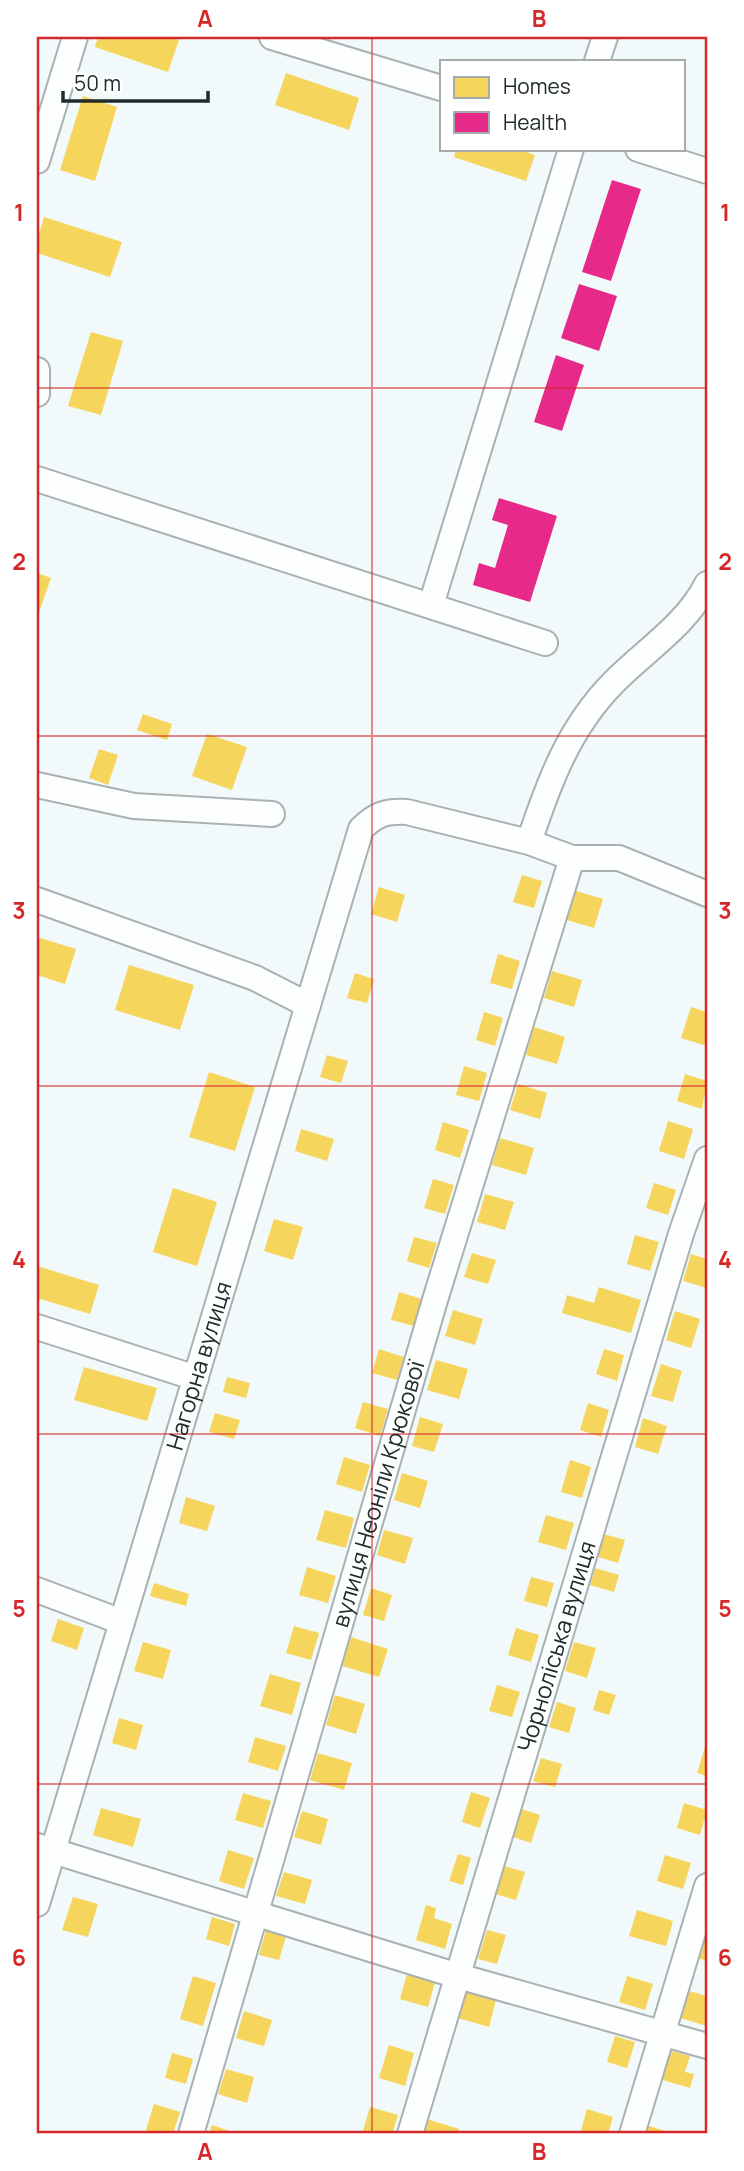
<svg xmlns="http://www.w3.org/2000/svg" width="744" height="2171" font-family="Manrope,sans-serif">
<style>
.homes{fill:#f6d55c}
.health{fill:#e7298a}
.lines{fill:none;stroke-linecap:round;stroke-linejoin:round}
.minor-casing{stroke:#aab1b3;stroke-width:28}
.minor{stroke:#fdfefe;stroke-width:24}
.grid{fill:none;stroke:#d62828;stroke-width:2;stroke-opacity:0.55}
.labels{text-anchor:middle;stroke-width:7;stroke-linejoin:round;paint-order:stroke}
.street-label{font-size:23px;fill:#212b2d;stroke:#fff}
.neatline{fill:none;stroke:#d62828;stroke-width:2.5}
.grid-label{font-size:23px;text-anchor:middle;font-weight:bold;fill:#d62828}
</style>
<rect width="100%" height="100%" fill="#f1f9fb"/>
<path class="homes" d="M 98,37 L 169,37 L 179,40 L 168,72 L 95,47 Z
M 286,73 L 359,98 L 349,130 L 275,105 Z
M 83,96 L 117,107 L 95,181 L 60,170 Z
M 456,149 L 518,149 L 535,155 L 526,181 L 454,157 Z
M 44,217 L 122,242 L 110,277 L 37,253 L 37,240 Z
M 91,332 L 123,341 L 101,415 L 68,406 Z
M 37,573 L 51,578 L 37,618 Z
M 143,714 L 172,724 L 167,740 L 137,730 Z
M 207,734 L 247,747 L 232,790 L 192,776 Z
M 99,749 L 118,755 L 108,785 L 89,778 Z
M 522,875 L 542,881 L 534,908 L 513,902 Z
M 379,887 L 405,895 L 397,922 L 371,914 Z
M 576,891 L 603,899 L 594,928 L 567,920 Z
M 37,937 L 76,949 L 65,984 L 37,975 Z
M 498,954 L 520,961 L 512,989 L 490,983 Z
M 129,965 L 194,985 L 180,1030 L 115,1010 Z
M 552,971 L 582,980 L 574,1007 L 544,998 Z
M 355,973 L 374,979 L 367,1003 L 347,998 Z
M 691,1007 L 707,1012 L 707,1046 L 681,1038 Z
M 484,1012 L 503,1018 L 495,1046 L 476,1040 Z
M 534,1027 L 565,1037 L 557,1064 L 526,1055 Z
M 327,1055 L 348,1061 L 341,1083 L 320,1077 Z
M 464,1066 L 487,1073 L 479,1101 L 456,1095 Z
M 209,1072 L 255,1087 L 235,1151 L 189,1137 Z
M 685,1074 L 707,1081 L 702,1109 L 677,1101 Z
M 518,1084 L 547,1093 L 540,1119 L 510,1110 Z
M 668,1121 L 693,1129 L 684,1159 L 659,1151 Z
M 443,1122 L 469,1130 L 460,1158 L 435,1150 Z
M 301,1129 L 334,1139 L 327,1161 L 295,1151 Z
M 500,1138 L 534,1148 L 526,1175 L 492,1165 Z
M 433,1179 L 454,1185 L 445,1214 L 424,1208 Z
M 654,1183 L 676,1190 L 668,1215 L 646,1208 Z
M 173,1188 L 217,1202 L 197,1266 L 153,1252 Z
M 485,1194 L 514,1202 L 505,1230 L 477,1222 Z
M 274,1219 L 303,1227 L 293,1260 L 264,1251 Z
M 635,1235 L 659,1242 L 650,1271 L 627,1264 Z
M 414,1237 L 437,1243 L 429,1268 L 407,1261 Z
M 472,1253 L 496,1260 L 488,1284 L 464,1277 Z
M 691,1254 L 707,1259 L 707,1288 L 683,1281 Z
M 37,1266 L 99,1285 L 90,1314 L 37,1298 Z
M 599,1287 L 641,1300 L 631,1333 L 562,1313 L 567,1295 L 594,1303 Z
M 399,1292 L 422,1299 L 414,1326 L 391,1320 Z
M 453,1310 L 483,1319 L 475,1345 L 445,1336 Z
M 675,1311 L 700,1319 L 691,1348 L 666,1340 Z
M 379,1349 L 404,1357 L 397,1380 L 372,1373 Z
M 604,1349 L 624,1355 L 617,1381 L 596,1374 Z
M 436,1360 L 468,1369 L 459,1399 L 427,1390 Z
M 661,1364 L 682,1371 L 673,1402 L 651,1396 Z
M 84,1367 L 157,1388 L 147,1421 L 74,1400 Z
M 227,1377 L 250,1383 L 246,1398 L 223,1392 Z
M 363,1402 L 388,1409 L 380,1436 L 355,1428 Z
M 588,1403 L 609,1410 L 601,1437 L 580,1430 Z
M 215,1413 L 240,1420 L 234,1439 L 209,1432 Z
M 420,1417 L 443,1424 L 434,1452 L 412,1446 Z
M 643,1418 L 667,1426 L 658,1454 L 635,1447 Z
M 344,1457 L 370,1465 L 362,1492 L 336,1484 Z
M 570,1460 L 591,1467 L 582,1498 L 561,1492 Z
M 402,1473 L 428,1481 L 420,1508 L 394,1500 Z
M 186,1497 L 215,1506 L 207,1531 L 179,1523 Z
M 325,1510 L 354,1518 L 346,1548 L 316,1540 Z
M 546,1515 L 574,1523 L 566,1550 L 538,1542 Z
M 384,1530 L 413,1538 L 405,1564 L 377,1555 Z
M 604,1534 L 625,1540 L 618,1563 L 598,1557 Z
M 307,1567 L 336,1576 L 328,1603 L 299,1595 Z
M 595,1568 L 619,1575 L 614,1592 L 590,1585 Z
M 531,1577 L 554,1583 L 547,1607 L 524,1601 Z
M 154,1583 L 189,1594 L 186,1606 L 150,1596 Z
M 371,1588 L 392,1595 L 384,1621 L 363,1615 Z
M 58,1619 L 84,1628 L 77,1650 L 51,1641 Z
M 294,1626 L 319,1633 L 311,1660 L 286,1653 Z
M 516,1628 L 539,1635 L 531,1662 L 508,1655 Z
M 351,1637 L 388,1649 L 379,1677 L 342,1666 Z
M 143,1642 L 171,1650 L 163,1679 L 134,1671 Z
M 574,1642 L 596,1648 L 587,1678 L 565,1671 Z
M 270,1674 L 301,1683 L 292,1715 L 260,1706 Z
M 497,1685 L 520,1692 L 512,1717 L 489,1711 Z
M 599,1690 L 616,1695 L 609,1715 L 593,1710 Z
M 335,1695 L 365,1704 L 356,1734 L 326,1725 Z
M 557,1702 L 576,1708 L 569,1733 L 549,1727 Z
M 119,1718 L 143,1725 L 136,1750 L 112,1743 Z
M 255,1737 L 286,1746 L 278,1771 L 248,1762 Z
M 707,1741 L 707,1776 L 697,1773 Z
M 318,1753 L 352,1763 L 344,1790 L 310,1780 Z
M 541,1758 L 562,1764 L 555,1787 L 533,1781 Z
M 471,1792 L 490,1798 L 480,1828 L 462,1822 Z
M 243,1793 L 271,1801 L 263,1828 L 235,1820 Z
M 684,1803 L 707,1810 L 700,1835 L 677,1828 Z
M 101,1808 L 141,1819 L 133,1847 L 93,1835 Z
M 521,1809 L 540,1815 L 531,1843 L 513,1837 Z
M 302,1811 L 328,1819 L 321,1845 L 294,1837 Z
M 228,1850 L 254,1858 L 244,1889 L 219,1881 Z
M 458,1854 L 471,1858 L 463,1885 L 449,1881 Z
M 665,1855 L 691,1863 L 683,1889 L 657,1881 Z
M 504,1866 L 525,1872 L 516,1900 L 495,1894 Z
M 284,1872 L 312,1880 L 305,1904 L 276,1896 Z
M 73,1897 L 98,1904 L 88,1937 L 62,1930 Z
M 426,1905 L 436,1908 L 434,1918 L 452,1924 L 445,1949 L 416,1940 Z
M 637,1910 L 673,1921 L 666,1946 L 629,1936 Z
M 212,1917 L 235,1924 L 229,1946 L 206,1939 Z
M 707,1927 L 707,1961 L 697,1958 Z
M 266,1930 L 286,1936 L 279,1960 L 259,1955 Z
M 487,1930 L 506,1935 L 497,1964 L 478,1959 Z
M 407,1974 L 435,1982 L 428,2007 L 400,1999 Z
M 193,1976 L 216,1983 L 203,2026 L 180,2019 Z
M 627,1976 L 653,1984 L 645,2010 L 619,2002 Z
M 466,1991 L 496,2000 L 489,2027 L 458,2018 Z
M 689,1991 L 707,1996 L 707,2026 L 680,2018 Z
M 244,2011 L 272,2020 L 264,2046 L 236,2038 Z
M 615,2036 L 635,2042 L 627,2068 L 607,2062 Z
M 389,2045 L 414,2053 L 405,2086 L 379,2078 Z
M 667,2050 L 690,2056 L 685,2072 L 694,2074 L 690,2088 L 659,2079 Z
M 172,2053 L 193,2059 L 186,2084 L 165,2078 Z
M 226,2069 L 254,2077 L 247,2103 L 218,2094 Z
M 154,2104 L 180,2112 L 173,2134 L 145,2133 Z
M 370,2107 L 398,2115 L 392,2134 L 362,2134 Z
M 587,2109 L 613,2117 L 608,2134 L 580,2134 Z
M 427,2119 L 459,2129 L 457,2134 L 423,2134 Z
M 212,2125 L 239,2134 L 209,2134 Z
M 646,2125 L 668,2132 L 668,2134 L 643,2134 Z"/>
<path class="health" d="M 612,180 L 641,189 L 611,281 L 582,272 Z
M 579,284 L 617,296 L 599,351 L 561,338 Z
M 556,355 L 584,365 L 562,431 L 534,422 Z
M 499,498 L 557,516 L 530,602 L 473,585 L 479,563 L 495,568 L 508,525 L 492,520 Z"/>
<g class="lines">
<defs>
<g id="minor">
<path d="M 272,37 L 441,88"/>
<path d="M 597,61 L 605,37"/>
<path d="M 638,149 L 707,171"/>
<path d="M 37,161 L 75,37"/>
<path d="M 37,370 L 37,394"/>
<path d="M 37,479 L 545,643"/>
<path d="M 431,605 L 571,149"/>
<path d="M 37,785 L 134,806 L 272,814"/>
<path d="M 529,842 C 549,782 569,727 615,681 C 646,650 687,624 707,584"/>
<path d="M 37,900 L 255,978 L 308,1005"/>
<path d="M 37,1327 L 196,1378"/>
<path d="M 37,1590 L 122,1622"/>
<path d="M 37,1846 L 458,1976 L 707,2046"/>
<path id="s1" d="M 37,1904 L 361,829 C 376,814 386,811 407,812 L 529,842 L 572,858 L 619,858 L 707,894"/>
<path id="s2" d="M 191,2134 L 435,1300 L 572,858"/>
<path id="s3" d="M 410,2134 L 681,1234 L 707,1159"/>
<path d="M 632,2134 L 707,1886"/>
</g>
</defs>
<use href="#minor" class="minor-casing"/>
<use href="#minor" class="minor"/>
</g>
<path class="grid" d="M 372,37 L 372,2134M 37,388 L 707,388M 37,736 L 707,736M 37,1086 L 707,1086M 37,1434 L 707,1434M 37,1784 L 707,1784"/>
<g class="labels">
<g class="street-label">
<text dy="8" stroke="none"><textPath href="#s1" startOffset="562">Нагорна вулиця</textPath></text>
<text dy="8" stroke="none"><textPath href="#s2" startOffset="667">вулиця Неоніли Крюкової</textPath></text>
<text dy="8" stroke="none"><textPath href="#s3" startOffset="509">Чорноліська вулиця</textPath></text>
</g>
</g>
<rect width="744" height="2171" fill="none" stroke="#ffffff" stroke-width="77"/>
<rect x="440" y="60" width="245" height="91" fill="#ffffff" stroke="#a6aaab" stroke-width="2"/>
<rect x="454" y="77" width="35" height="21" fill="#f6d55c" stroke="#a6aaab" stroke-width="2"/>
<text x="503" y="94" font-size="21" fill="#212b2d">Homes</text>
<rect x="454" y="112" width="35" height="21" fill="#e7298a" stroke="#a6aaab" stroke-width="2"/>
<text x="503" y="130" font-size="21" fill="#212b2d">Health</text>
<path d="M63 91v10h145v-10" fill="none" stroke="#212b2d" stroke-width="3.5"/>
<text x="74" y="91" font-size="21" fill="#212b2d" stroke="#ffffff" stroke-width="5" paint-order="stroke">50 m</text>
<rect x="38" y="38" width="668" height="2094" class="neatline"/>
<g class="grid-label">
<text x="205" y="27">A</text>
<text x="539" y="27">B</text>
<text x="19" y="221">1</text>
<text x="725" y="221">1</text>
<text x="19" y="570">2</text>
<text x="725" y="570">2</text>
<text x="19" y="919">3</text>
<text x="725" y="919">3</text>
<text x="19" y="1268">4</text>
<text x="725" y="1268">4</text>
<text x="19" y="1617">5</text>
<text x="725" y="1617">5</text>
<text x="19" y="1966">6</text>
<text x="725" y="1966">6</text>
<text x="205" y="2160">A</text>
<text x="539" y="2160">B</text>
</g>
</svg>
